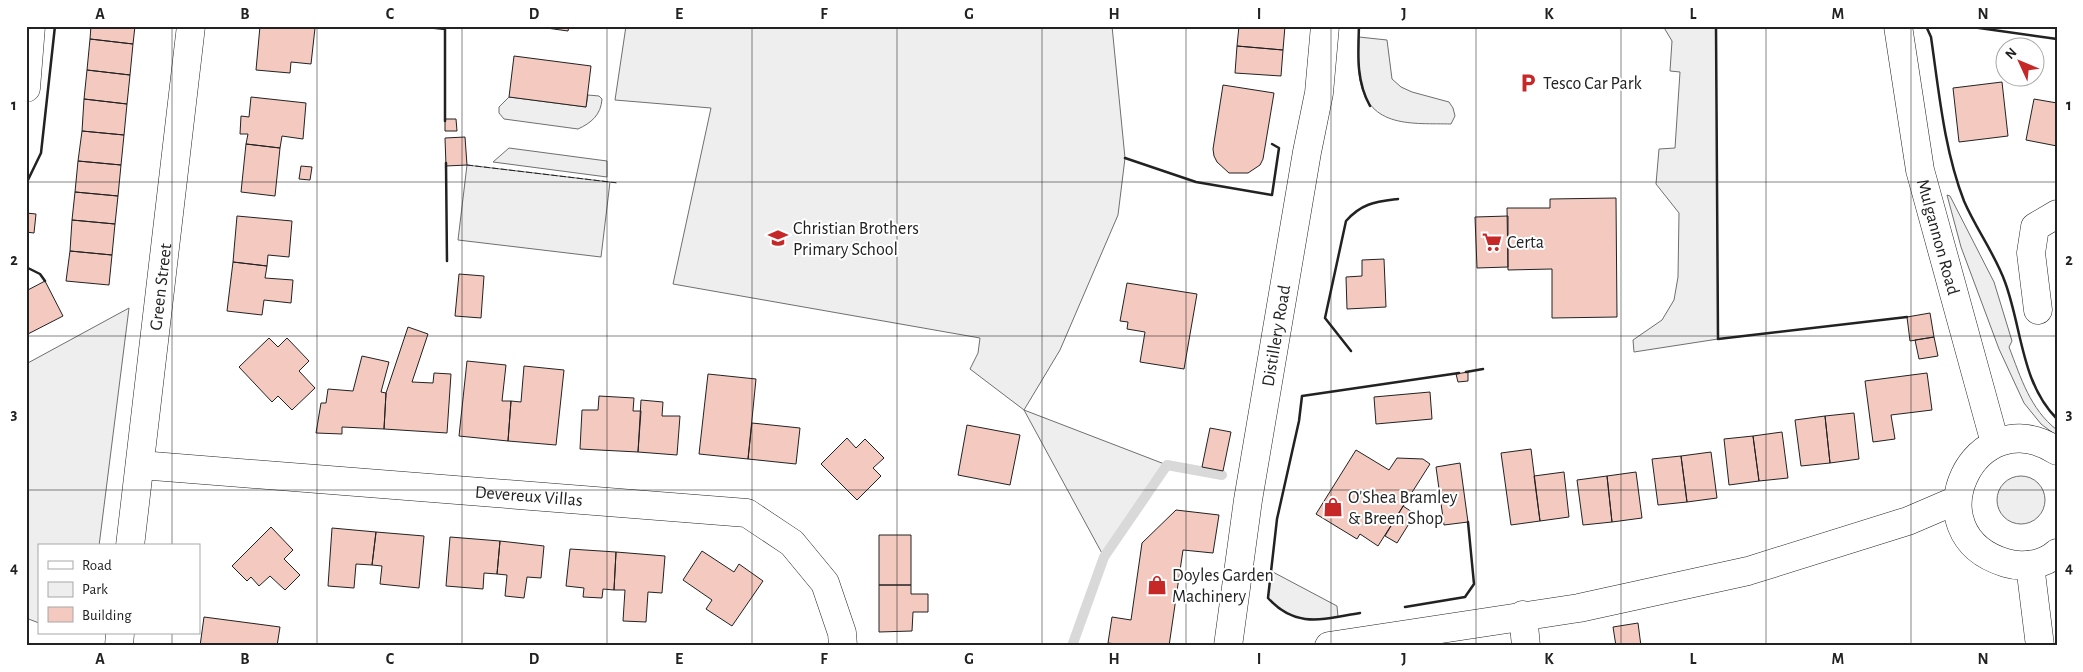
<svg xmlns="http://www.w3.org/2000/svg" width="2083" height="672" font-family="'Alegreya Sans',sans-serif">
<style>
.green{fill:#eee;stroke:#6f6f6f}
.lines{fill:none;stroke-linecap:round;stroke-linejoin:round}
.stream{stroke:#d9d9d9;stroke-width:10}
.building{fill:#f3c9c0;stroke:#222}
.minor-casing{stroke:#222;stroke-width:29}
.major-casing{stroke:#222;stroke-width:29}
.minor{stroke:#fff;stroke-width:28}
.major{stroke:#fff;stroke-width:28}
.fence{stroke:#222;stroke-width:1;stroke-dasharray:6 2.5;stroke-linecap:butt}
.wall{stroke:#222;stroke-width:2.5}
.grid{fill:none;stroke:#222;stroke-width:1;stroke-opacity:0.55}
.labels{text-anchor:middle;stroke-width:4;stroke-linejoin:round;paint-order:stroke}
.poi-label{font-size:18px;fill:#222;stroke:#fff;text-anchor:start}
.street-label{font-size:18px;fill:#222;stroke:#fff}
.neatline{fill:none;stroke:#222;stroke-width:2}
.grid-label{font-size:16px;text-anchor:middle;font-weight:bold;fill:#222}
</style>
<rect width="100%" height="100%" fill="#fff"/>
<path class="green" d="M 626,26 L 1112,26 L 1125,158 L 1118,215 L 1060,350 L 1024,410 L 1167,465 L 1104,557 L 1024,410 L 970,369 L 978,353 L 980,338 L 673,284 L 711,108 L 615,100 Z
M 1663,26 L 1716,26 L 1718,339 L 1634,352 L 1633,340 L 1662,320 L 1674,300 L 1678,277 L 1679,213 L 1656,184 L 1659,149 L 1675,148 L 1680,72 L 1670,71 L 1672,41 Z
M 1359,37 L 1387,40 L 1392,79 L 1401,87 L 1412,92 L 1449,102 L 1453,108 L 1455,116 L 1451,124 C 1413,123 1369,129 1360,80 C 1357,67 1359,51 1359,37 Z
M 588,95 L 599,96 L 602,99 C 601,115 591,123 578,129 L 504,119 L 499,113 L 499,107 L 509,97 L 586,107 Z
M 509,148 L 607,161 L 607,177 L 493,162 Z
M 467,165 L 610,182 L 601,257 L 458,240 Z
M 1947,195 L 1950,196 L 1994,282 L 2012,341 L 2009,347 C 2021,378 2030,409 2057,430 L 2057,436 L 2041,424 L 2024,403 L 1999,349 L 1961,247 Z
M 129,308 L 99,546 L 39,546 L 39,623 L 26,618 L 26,364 Z
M1997 500a24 24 0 1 1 48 0a24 24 0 1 1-48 0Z
M 1271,571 L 1337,606 L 1338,617 C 1308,621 1290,622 1268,598 Z"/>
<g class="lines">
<path class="stream" d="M 1072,646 L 1104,557 L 1167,465 L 1222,475"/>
</g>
<path class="building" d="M 91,26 L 135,26 L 133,44 L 90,39 Z
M 260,26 L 315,28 L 311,64 L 291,62 L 290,73 L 256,70 Z
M 532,26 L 569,26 L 568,31 Z
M 1239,26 L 1285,26 L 1283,50 L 1237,46 Z
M 90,39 L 133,44 L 130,75 L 87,70 Z
M 1237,46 L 1283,50 L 1281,76 L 1235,73 Z
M 514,56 L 591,66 L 586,107 L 509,97 Z
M 87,70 L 130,75 L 127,104 L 84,99 Z
M 2002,82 L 2008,136 L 1959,142 L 1953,88 Z
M 1223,85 L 1274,93 L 1263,159 L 1260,165 L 1248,173 L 1229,173 L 1217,162 L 1214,156 L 1213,149 Z
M 251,97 L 306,103 L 303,139 L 282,136 L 280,148 L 246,144 L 248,134 L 240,134 L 241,116 L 249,117 Z
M 84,99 L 127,104 L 124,135 L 82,131 Z
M 2034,99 L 2057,103 L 2057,146 L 2026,140 Z
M 445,119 L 456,119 L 457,131 L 445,131 Z
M 82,131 L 124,135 L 121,165 L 78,161 Z
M 465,137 L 467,165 L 446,166 L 445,138 Z
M 246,144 L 280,148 L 275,196 L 241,192 Z
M 78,161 L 121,165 L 118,196 L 75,192 Z
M 301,166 L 312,167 L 310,180 L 299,179 Z
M 75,192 L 118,196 L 115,224 L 72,220 Z
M 1616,198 L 1617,317 L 1552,318 L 1552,269 L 1508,270 L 1507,208 L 1550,208 L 1550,199 Z
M 26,213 L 36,214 L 34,233 L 26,232 Z
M 237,216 L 292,221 L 289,257 L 268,255 L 267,266 L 233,262 Z
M 1508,216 L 1508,267 L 1477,268 L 1475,217 Z
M 72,220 L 115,224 L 112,255 L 70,251 Z
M 70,251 L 112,255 L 109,285 L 66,281 Z
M 1384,259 L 1386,307 L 1347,309 L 1346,277 L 1362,276 L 1362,260 Z
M 233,262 L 267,266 L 265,278 L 293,280 L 291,303 L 264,300 L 262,315 L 227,311 Z
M 459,274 L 484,276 L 481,318 L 455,316 Z
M 45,281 L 63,316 L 26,335 L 26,291 Z
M 1127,283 L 1197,294 L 1184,369 L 1140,362 L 1145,332 L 1127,329 L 1128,322 L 1120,321 Z
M 1930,313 L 1934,337 L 1910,341 L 1907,317 Z
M 408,327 L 428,334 L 412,382 L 433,383 L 434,373 L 451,374 L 447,433 L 384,429 L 386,393 Z
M 1934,337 L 1938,356 L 1919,359 L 1915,340 Z
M 269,338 L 278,347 L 287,338 L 309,361 L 299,371 L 315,388 L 292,410 L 278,396 L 272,402 L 239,367 Z
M 362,356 L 389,362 L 381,392 L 386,393 L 384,429 L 342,427 L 342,434 L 316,433 L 321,403 L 326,403 L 328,389 L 353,391 Z
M 467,361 L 506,365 L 502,401 L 511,401 L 508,441 L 459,436 Z
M 524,366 L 564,370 L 556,445 L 508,441 L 511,401 L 521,402 Z
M 1468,372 L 1468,381 L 1458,382 L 1456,374 Z
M 1927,373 L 1932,410 L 1891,415 L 1895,439 L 1873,442 L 1865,381 Z
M 708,374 L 756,379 L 748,459 L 699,454 Z
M 1430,392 L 1432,419 L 1376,424 L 1374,397 Z
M 599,396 L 634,398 L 633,411 L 641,411 L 638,452 L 580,449 L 582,410 L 598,410 Z
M 641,400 L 663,402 L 662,416 L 680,416 L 677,455 L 638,452 Z
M 1854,413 L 1859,459 L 1830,463 L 1825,416 Z
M 1825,416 L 1830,463 L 1801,466 L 1795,420 Z
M 752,423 L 800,428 L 796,464 L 748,459 Z
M 967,425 L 1020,435 L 1010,485 L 958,475 Z
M 1210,428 L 1231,432 L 1223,471 L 1202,467 Z
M 1782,432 L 1788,478 L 1759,481 L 1753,436 Z
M 1753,436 L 1759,481 L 1729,485 L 1724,439 Z
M 847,438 L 856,448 L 865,439 L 884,458 L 873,468 L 881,476 L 857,500 L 821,464 Z
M 1531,449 L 1540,521 L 1511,525 L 1501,453 Z
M 1356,450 L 1389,470 L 1397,458 L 1423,459 L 1430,464 L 1378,546 L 1360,534 L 1357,539 L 1316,514 Z
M 1711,452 L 1717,498 L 1687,502 L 1681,456 Z
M 1681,456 L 1687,502 L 1658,505 L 1652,459 Z
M 1460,463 L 1468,522 L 1444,525 L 1436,467 Z
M 1564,472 L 1569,517 L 1540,521 L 1534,476 Z
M 1636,472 L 1642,518 L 1612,522 L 1607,476 Z
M 1607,476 L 1612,522 L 1583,525 L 1577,480 Z
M 1403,506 L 1415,514 L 1397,543 L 1385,536 Z
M 1176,510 L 1219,515 L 1213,553 L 1183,550 L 1169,646 L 1131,646 L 1108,643 L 1112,617 L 1131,620 L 1142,543 Z
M 271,527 L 293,550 L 284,559 L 300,575 L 285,590 L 270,576 L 259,586 L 251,577 L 247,581 L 232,566 Z
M 332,528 L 376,532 L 372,565 L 356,564 L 354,588 L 328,586 Z
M 376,532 L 424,536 L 419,588 L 380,584 L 382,566 L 372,565 Z
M 879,535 L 911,535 L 911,585 L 879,585 Z
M 450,537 L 500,541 L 497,574 L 484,573 L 483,589 L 446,586 Z
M 500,541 L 544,546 L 541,578 L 527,577 L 524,598 L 505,596 L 507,575 L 497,574 Z
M 570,549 L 616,552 L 614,590 L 603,589 L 602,598 L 583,597 L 584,588 L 566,586 Z
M 702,551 L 734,572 L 739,564 L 763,581 L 732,626 L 706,609 L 712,600 L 683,580 Z
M 616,552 L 665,556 L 662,593 L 648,592 L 646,622 L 623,621 L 625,590 L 614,590 Z
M 879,585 L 911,585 L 911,594 L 928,594 L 928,612 L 913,612 L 912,631 L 879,632 Z
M 204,617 L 280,627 L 277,646 L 200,646 Z
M 1638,623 L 1641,646 L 1616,646 L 1613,627 Z"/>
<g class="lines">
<defs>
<g id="minor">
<path id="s1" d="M 1898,26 L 1920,170 L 1995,443"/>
<path d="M 26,88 L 31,26"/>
<path d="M 2038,310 L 2031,253 L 2035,227 L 2057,214"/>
<path d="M 2057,451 C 1975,397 1909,534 2006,563 C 2022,568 2044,565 2057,553"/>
<path id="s2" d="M 140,465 L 747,513 L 792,543 L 825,583 L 842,633 L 843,646"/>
<path id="s3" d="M 130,546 L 191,26"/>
<path d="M 2030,565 L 2040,646"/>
<path d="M 1523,615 L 1526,646"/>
<path d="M 119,646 L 120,633"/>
<path d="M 1329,646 L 1579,608 L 1748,571 L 1908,521 L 1957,500"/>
</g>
<g id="major">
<path id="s4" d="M 1228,646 L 1248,500 L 1307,152 L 1319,93 L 1325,26"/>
</g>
</defs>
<use href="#minor" class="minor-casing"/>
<use href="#major" class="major-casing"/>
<use href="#minor" class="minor"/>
<use href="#major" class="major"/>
<path class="fence" d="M 467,165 L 618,183"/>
<path class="wall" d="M 418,26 L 445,29 L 445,121
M 1359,26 C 1358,54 1356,81 1370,106
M 1716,26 L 1718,339 L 1907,317
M 1926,26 L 1931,37 C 1939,92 1944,149 1964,201 C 1976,229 1995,254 2005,282 C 2022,328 2021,383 2057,419
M 1965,26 L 2057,39
M 1125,158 L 1196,182 L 1272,195 L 1279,148 L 1272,144
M 446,163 L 447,261
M 26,184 L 41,153 L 55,26
M 26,267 L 40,274 L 45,281
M 1351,351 L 1325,318 L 1346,221 C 1362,203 1375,202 1398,199
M 1466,372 L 1483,369
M 1405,607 L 1465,597 L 1474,584 L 1468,522
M 1360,613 C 1323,619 1296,629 1268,598 L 1277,519 L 1299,421 L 1302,396 L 1459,373"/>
</g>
<path class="grid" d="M 172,26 L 172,546M 317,26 L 317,646M 462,26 L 462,646M 607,26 L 607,646M 752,26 L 752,646M 897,26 L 897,646M 1042,26 L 1042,646M 1186,26 L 1186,646M 1331,26 L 1331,646M 1476,26 L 1476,646M 1621,26 L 1621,646M 1766,26 L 1766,646M 1911,26 L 1911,646M 26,182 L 2057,182M 26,336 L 2057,336M 26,490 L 2057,490M 172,633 L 172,646"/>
<defs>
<symbol id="parking-bare" viewBox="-9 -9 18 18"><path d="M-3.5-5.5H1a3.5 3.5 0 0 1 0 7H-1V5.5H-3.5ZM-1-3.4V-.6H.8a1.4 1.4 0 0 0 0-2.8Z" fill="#c62828" stroke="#fff" stroke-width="2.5" paint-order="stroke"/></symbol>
<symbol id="school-bare" viewBox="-9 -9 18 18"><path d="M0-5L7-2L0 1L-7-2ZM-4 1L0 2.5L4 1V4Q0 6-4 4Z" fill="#c62828" stroke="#fff" stroke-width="2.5" paint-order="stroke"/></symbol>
<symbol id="supermarket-bare" viewBox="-9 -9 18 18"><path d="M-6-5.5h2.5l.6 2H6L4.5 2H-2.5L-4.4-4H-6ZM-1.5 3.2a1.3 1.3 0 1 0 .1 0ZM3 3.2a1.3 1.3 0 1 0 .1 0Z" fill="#c62828" stroke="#fff" stroke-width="2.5" paint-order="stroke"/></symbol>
<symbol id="shop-bare" viewBox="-9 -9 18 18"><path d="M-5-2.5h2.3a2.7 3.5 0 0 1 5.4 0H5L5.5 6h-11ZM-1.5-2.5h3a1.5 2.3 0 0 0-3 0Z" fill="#c62828" stroke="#fff" stroke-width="2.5" paint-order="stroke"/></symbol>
</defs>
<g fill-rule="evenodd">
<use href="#parking-bare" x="1514" y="69" width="28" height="28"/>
<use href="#school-bare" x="764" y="224" width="28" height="28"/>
<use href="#supermarket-bare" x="1478" y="228" width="28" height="28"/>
<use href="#shop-bare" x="1319" y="493" width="28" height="28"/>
<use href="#shop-bare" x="1143" y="571" width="28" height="28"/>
</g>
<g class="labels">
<g class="poi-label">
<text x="1543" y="89">Tesco Car Park</text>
<text x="793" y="234">Christian Brothers<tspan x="793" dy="21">Primary School</tspan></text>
<text x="1507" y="248">Certa</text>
<text x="1348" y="503">O'Shea Bramley<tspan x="1348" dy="21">&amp; Breen Shop</tspan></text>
<text x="1172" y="581">Doyles Garden<tspan x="1172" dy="21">Machinery</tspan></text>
</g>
<g class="street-label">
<text dy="6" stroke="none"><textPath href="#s1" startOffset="215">Mulgannon Road</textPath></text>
<text dy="6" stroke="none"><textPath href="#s3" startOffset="261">Green Street</textPath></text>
<text dy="6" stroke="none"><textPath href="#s4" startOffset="314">Distillery Road</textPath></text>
<text dy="6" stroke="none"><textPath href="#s2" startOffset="390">Devereux Villas</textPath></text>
</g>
</g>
<rect width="2083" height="672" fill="none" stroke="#ffffff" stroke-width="55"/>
<rect x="38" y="544" width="162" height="90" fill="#ffffff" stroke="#a7a7a7"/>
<rect x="48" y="561" width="25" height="8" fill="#ffffff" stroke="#a7a7a7"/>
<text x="82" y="570" font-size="15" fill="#222222">Road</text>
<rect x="48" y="582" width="25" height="15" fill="#eeeeee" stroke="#a7a7a7"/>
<text x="82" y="594" font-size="15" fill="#222222">Park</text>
<rect x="48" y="607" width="25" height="15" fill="#f3c9c0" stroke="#a7a7a7"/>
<text x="82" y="620" font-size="15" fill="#222222">Building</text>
<g transform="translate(2020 62) rotate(314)"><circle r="24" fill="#ffffff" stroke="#a7a7a7"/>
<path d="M0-4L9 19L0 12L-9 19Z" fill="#c62828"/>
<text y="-8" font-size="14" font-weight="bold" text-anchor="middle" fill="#222222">N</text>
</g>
<rect x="28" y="28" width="2028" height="616" class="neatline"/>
<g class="grid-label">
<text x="100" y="19">A</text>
<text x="245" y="19">B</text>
<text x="390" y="19">C</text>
<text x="534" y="19">D</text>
<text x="679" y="19">E</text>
<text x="824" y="19">F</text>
<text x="969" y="19">G</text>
<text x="1114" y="19">H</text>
<text x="1259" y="19">I</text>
<text x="1404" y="19">J</text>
<text x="1549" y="19">K</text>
<text x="1693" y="19">L</text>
<text x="1838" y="19">M</text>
<text x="1983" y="19">N</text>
<text x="14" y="110">1</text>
<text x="2069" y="110">1</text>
<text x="14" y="265">2</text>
<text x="2069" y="265">2</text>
<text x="14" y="419">3</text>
<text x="2069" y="419">3</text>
<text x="14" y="573">4</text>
<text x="2069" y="573">4</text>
<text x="100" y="664">A</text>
<text x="245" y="664">B</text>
<text x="390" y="664">C</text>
<text x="534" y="664">D</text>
<text x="679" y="664">E</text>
<text x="824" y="664">F</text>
<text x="969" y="664">G</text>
<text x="1114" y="664">H</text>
<text x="1259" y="664">I</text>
<text x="1404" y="664">J</text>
<text x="1549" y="664">K</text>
<text x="1693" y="664">L</text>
<text x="1838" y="664">M</text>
<text x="1983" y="664">N</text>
</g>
</svg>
